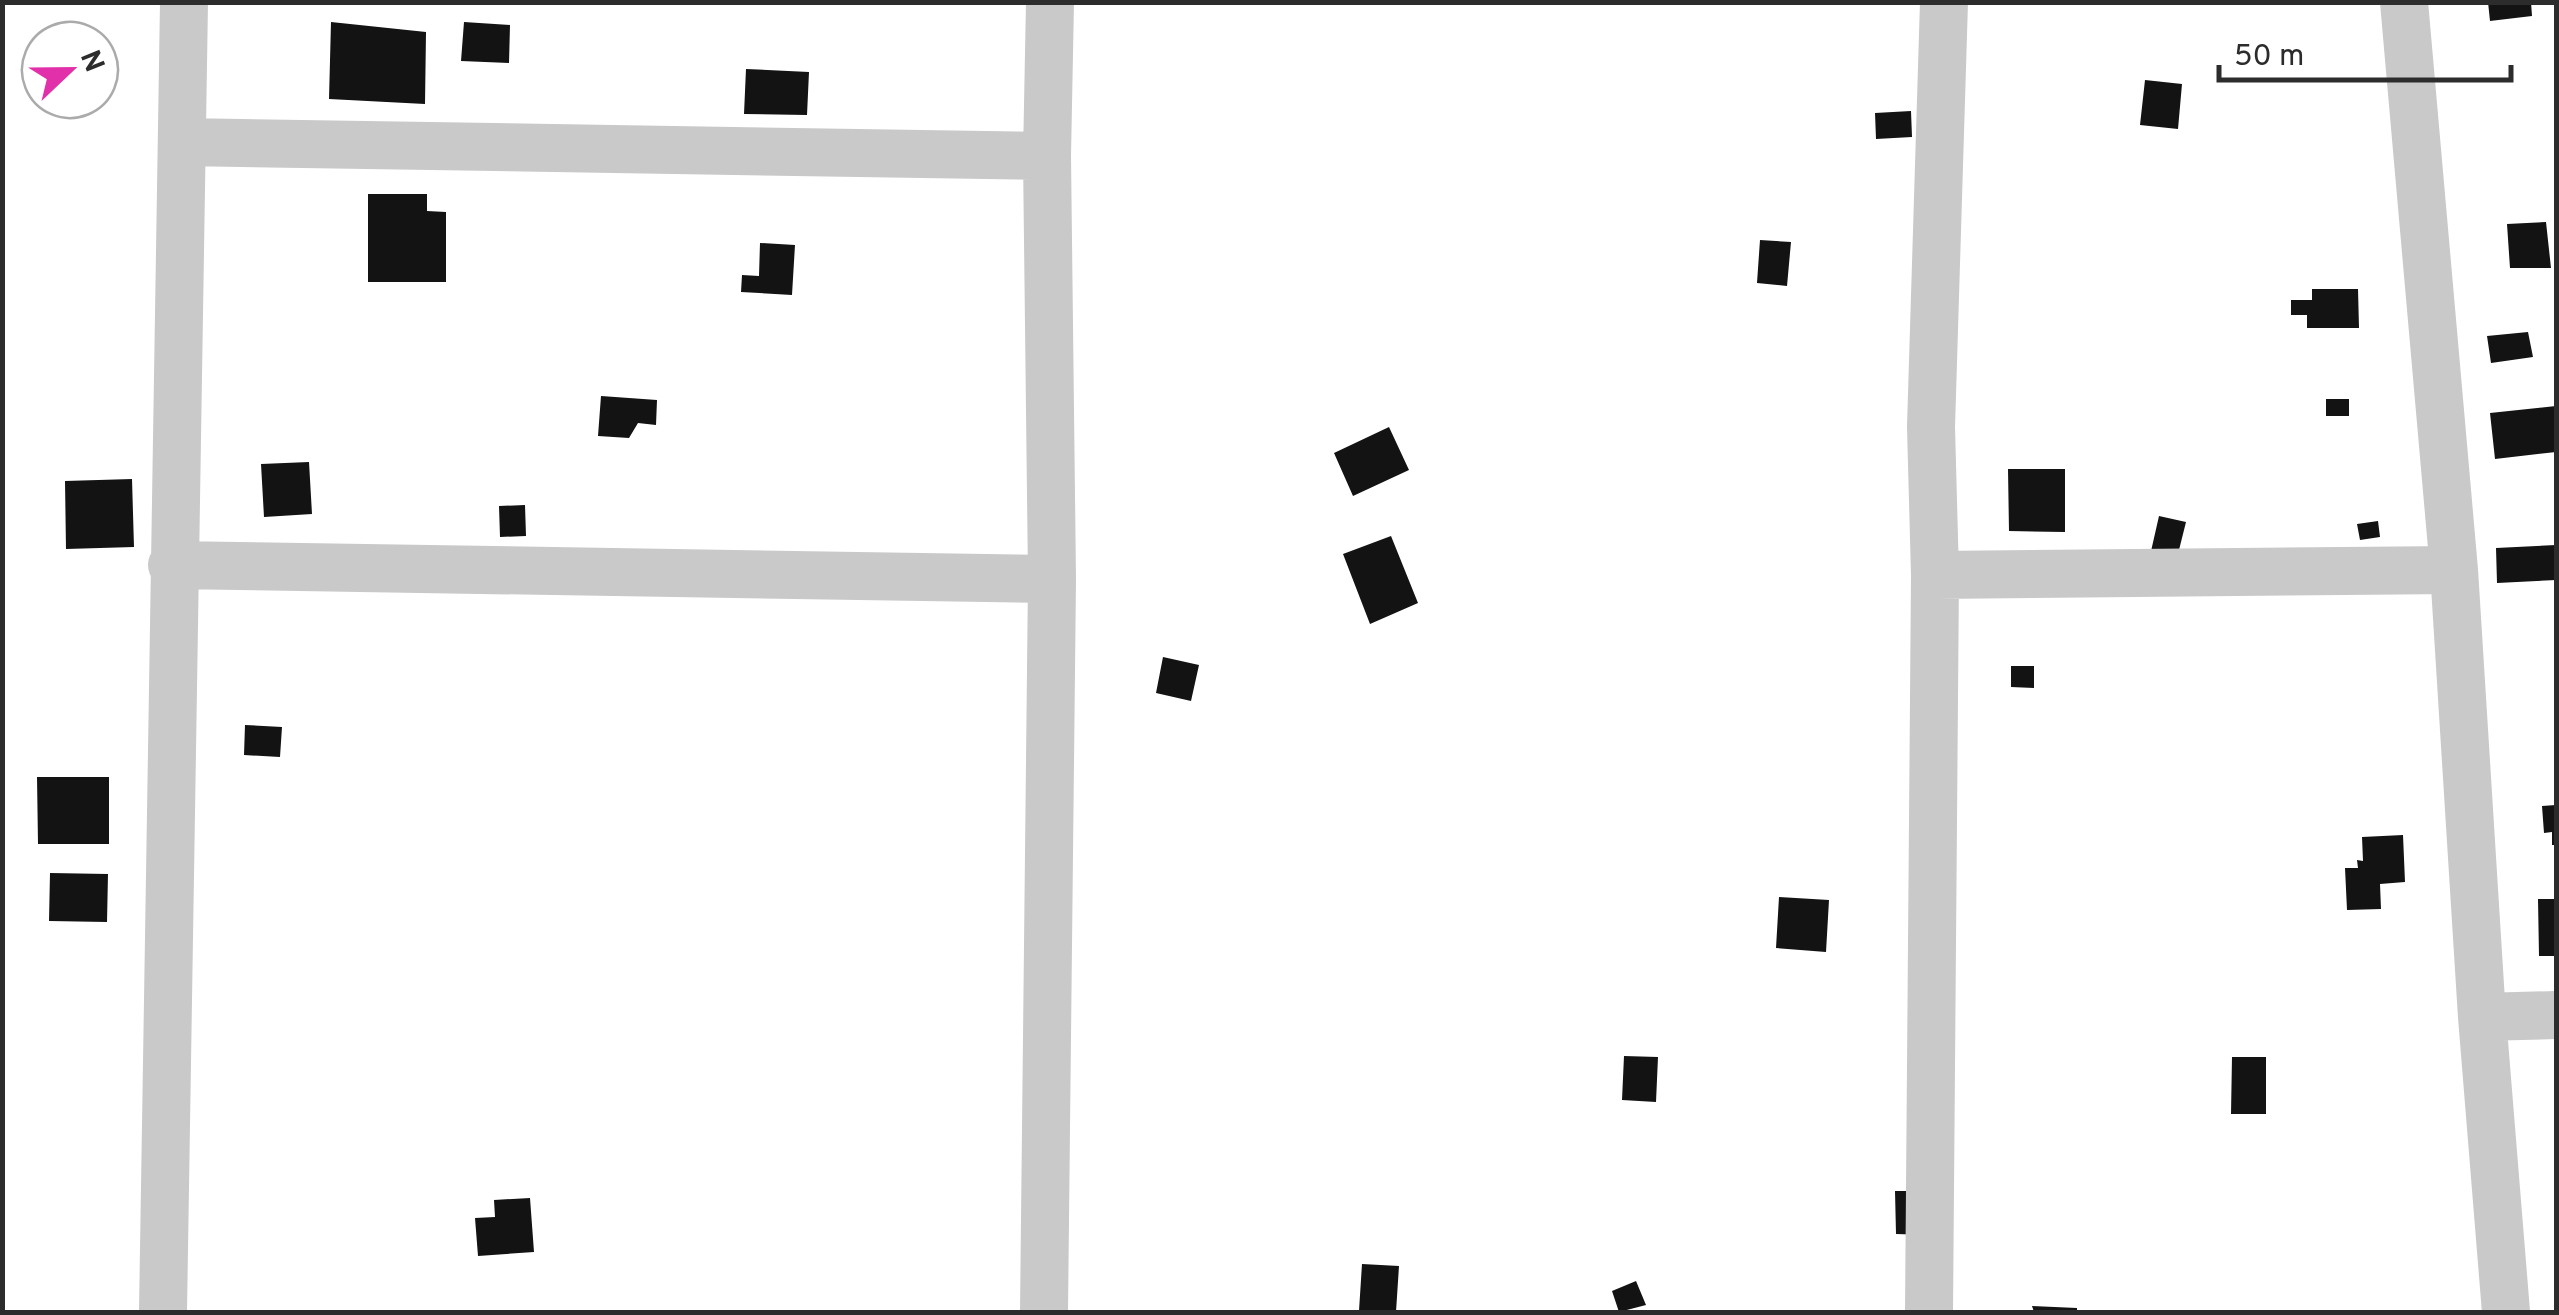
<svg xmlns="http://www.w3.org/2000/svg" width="2559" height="1315" font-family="Overpass,sans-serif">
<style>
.building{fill:#131313}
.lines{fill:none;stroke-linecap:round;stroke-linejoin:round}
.minor{stroke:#c9c9c9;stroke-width:48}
</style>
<rect width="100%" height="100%" fill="#fff"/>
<path class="building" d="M 2488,2 L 2531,2 L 2532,16 L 2490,21 Z
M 331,22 L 426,32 L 425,104 L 329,99 Z
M 464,22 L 510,25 L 509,63 L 461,61 Z
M 746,69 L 809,72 L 807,115 L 744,114 Z
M 2145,80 L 2182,84 L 2178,129 L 2140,125 Z
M 1911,111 L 1912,137 L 1876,139 L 1875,113 Z
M 368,194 L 427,194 L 427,211 L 446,212 L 446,282 L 368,282 Z
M 2546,222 L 2551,268 L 2510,268 L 2507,224 Z
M 1760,240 L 1791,242 L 1787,286 L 1757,283 Z
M 760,243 L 795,245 L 792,295 L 741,292 L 742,275 L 759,276 Z
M 2312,289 L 2358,289 L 2359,328 L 2307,328 L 2307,315 L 2291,315 L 2291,300 L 2312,300 Z
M 2528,332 L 2533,357 L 2491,363 L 2487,336 Z
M 601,396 L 657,400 L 656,425 L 638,423 L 629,438 L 598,436 Z
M 2326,399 L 2349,399 L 2349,416 L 2326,416 Z
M 2556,406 L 2556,452 L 2495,459 L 2490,413 Z
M 1389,427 L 1409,470 L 1353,496 L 1334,453 Z
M 309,462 L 312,514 L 264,517 L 261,464 Z
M 2008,469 L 2065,469 L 2065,532 L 2009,531 Z
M 132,479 L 134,547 L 66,549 L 65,481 Z
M 525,505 L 526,536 L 500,537 L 499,506 Z
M 2159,516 L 2186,522 L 2175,566 L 2149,560 Z
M 2378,521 L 2380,537 L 2360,540 L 2357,524 Z
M 1391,536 L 1418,603 L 1370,624 L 1343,554 Z
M 2556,545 L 2556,580 L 2497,583 L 2496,548 Z
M 1163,657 L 1199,665 L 1191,701 L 1156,693 Z
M 2011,666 L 2034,666 L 2034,688 L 2011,687 Z
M 245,725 L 282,727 L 280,757 L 244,755 Z
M 37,777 L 109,777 L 109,844 L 38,844 Z
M 2556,805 L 2556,845 L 2552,845 L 2552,832 L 2544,833 L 2542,806 Z
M 2403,835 L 2405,882 L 2380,884 L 2381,909 L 2347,910 L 2345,868 L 2358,868 L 2357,860 L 2363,861 L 2362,837 Z
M 50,873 L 108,874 L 107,922 L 49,921 Z
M 1779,897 L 1829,900 L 1826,952 L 1776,948 Z
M 2538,899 L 2556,899 L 2556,956 L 2539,956 Z
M 1624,1056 L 1658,1057 L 1656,1102 L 1622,1100 Z
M 2232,1057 L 2266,1057 L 2266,1114 L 2231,1114 Z
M 1895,1191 L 1929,1191 L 1929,1235 L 1896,1234 Z
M 530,1198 L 534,1252 L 478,1256 L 475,1218 L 495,1217 L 494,1200 Z
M 1362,1264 L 1399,1266 L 1396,1312 L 1359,1311 Z
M 1636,1281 L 1646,1305 L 1619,1312 L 1612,1291 Z
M 2032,1306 L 2077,1308 L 2077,1312 L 2034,1312 Z"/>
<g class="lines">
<path class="minor" d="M 2404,2 L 2454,570 L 2482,1017 L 2506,1312
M 182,142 L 1047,156
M 172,565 L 1052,579
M 1935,575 L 2454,570
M 2482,1017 L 2556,1015
M 163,1312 L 184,2
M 1044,1312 L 1052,579 L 1047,156 L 1050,2
M 1929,1312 L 1935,575 L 1931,427 L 1944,2"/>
</g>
<rect width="2559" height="1315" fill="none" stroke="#2c2c2c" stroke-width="10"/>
<g transform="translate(70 70) rotate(68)"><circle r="48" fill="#ffffff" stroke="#ababab" stroke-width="2.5"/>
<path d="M0-8L18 38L0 25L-18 38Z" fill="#e230aa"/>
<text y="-15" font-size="28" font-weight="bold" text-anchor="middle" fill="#2c2c2c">N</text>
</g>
<path d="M2219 65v15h292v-15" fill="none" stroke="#2c2c2c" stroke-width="5"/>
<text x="2234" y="65" font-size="30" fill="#2c2c2c" stroke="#ffffff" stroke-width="8" paint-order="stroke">50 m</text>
</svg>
